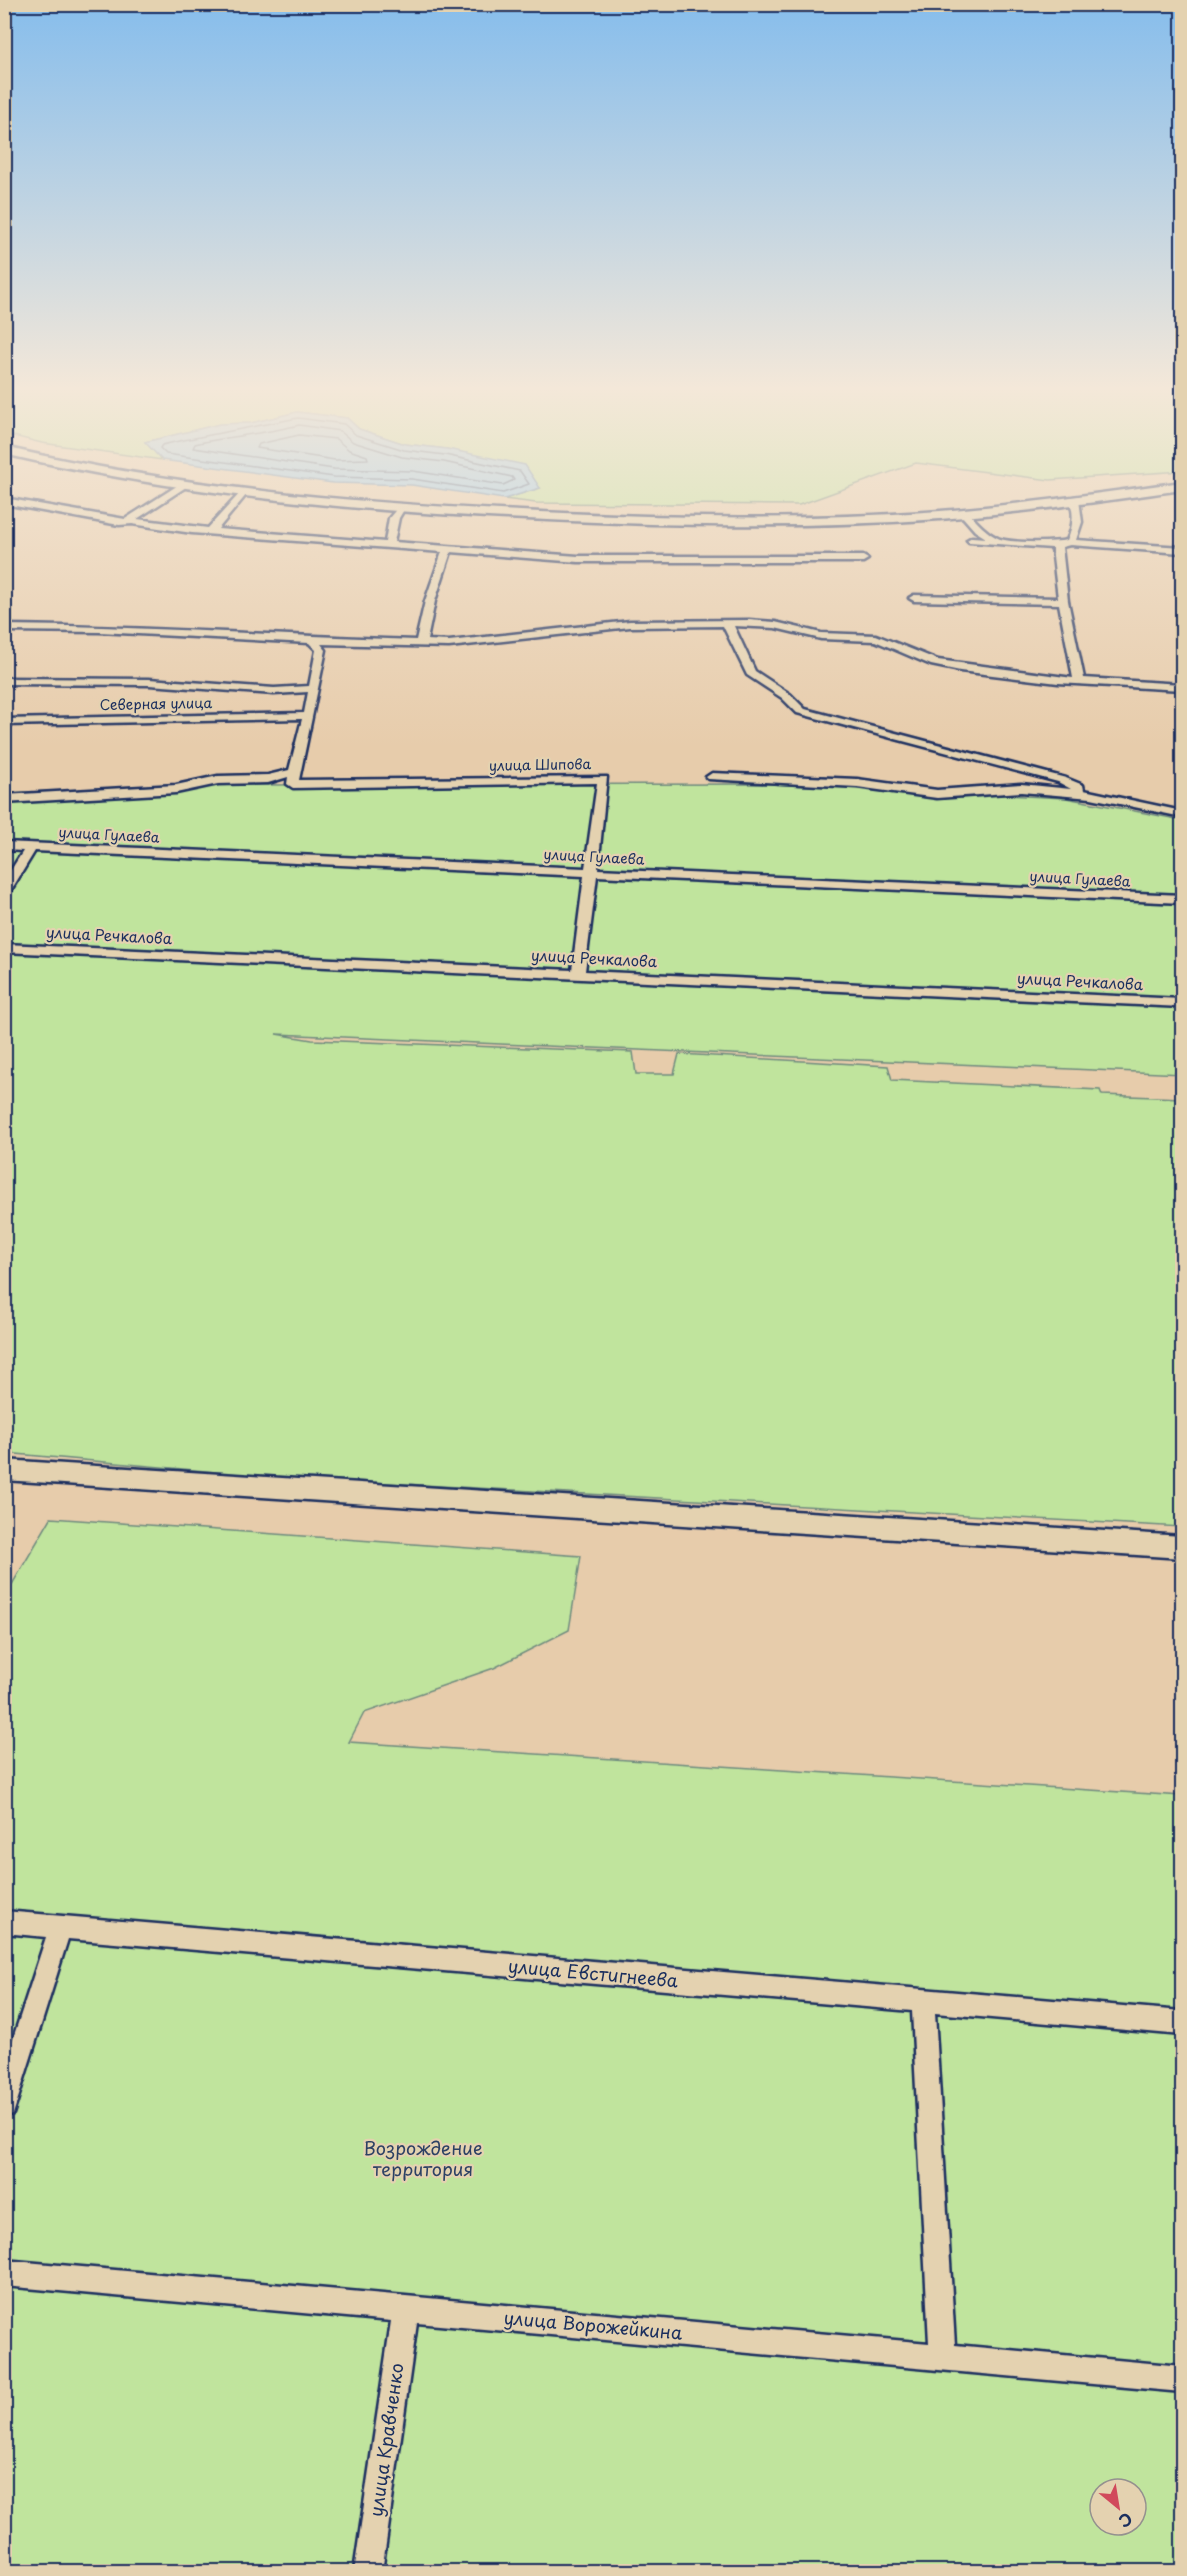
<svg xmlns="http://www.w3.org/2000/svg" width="1187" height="2576" font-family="'Playpen Sans',sans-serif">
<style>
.green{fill:#c0e49d;stroke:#6e8a7e;stroke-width:1.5;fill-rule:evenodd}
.water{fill:#93cbf2;stroke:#638db7;stroke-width:1.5}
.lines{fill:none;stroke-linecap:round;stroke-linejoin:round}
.shore{stroke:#4b6d99;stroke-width:1.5}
.street-casing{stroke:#1b2f5e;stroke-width:5}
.secondary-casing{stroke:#1b2f5e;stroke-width:5}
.street{fill:#e4d2b0;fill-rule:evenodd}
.secondary{fill:#e4d2b0;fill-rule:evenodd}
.labels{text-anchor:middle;stroke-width:4.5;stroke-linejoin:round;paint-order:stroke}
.far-street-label{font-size:14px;fill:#1b2f5e;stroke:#e4d2b0}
.street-label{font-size:15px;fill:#1b2f5e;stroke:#e4d2b0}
.near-street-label{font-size:18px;fill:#1b2f5e;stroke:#e4d2b0}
.near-park-label{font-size:18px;fill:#2c4164;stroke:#e4d2b0}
</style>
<rect width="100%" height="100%" fill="#e7ccab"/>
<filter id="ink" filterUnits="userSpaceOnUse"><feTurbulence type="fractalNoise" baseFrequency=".0167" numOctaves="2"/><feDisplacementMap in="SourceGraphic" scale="12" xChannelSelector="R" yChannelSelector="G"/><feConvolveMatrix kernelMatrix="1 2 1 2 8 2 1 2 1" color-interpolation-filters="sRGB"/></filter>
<g filter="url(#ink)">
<path class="green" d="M 4,386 L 1182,386 L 1182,471 L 1050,480 L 916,463 L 799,505 L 536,503 L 504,499 L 540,488 L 485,458 L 447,449 L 405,444 L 359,429 L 347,418 L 297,412 L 251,423 L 220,424 L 145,442 L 162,460 L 42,443 L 5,434 Z
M 769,784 L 1066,798 L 1182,820 L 1182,1074 L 276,1034 L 312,1040 L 633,1052 L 636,1074 L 674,1074 L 679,1054 L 888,1066 L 892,1080 L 1100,1090 L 1102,1095 L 1182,1098 L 1182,1527 L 261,1476 L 5,1453 L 4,793 L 212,785 Z
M 51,1518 L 581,1556 L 569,1630 L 494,1668 L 364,1713 L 349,1742 L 1182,1796 L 1182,2571 L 5,2572 L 4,1598 ZM 1100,2489 L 1136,2489 L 1136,2525 L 1100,2525 Z"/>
<path class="water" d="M 297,412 L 347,418 L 359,429 L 405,444 L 447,449 L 525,465 L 540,488 L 504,499 L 412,485 L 333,483 L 162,460 L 145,442 L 220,424 L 251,423 Z"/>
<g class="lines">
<path class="shore" d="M 298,418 L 344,424 L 356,435 L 404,450 L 445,455 L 520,471 L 529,484 L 503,493 L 412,479 L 334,477 L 166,454 L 160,448 L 162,445 L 179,441 Z
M 299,425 L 340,431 L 353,442 L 402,457 L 444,462 L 512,477 L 514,480 L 503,485 L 413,471 L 334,469 L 193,448 L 195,444 C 230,436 264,434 299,425 Z
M 299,435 L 336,439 L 349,450 L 367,456 L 368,459 L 335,460 L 257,448 L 259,444 Z"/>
<defs>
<path id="street" d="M 183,482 L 186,483 L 186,487 L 137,519 L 208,528 L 242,491 L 247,494 L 218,529 L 385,542 L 389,518 L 400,505 L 405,508 L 399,518 L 394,542 L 578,556 L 863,556 L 868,559 L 863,562 L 578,562 L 451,552 L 435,601 L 427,640 L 449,641 L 630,621 L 749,620 L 775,622 L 821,633 L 876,635 L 938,660 L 1073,678 L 1059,604 L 914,601 L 909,598 L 914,595 L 1058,598 L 1052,548 L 969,542 L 967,540 L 972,537 L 986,538 L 975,531 L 961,515 L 961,511 L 967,511 C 976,521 987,534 1000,539 C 1013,543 1053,543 1067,540 C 1073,527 1075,513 1069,500 L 1074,497 L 1079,500 L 1082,522 L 1076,540 L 1182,547 L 1182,553 L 1070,545 L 1062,547 L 1068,601 L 1084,678 L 1182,684 L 1182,690 L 1058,683 L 960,671 L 931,665 L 875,641 L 821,639 L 775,628 L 734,626 L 755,671 L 790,694 L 805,709 L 1066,778 L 1083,785 L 1084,790 L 1182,811 L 1182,817 L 1091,798 L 1021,792 L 937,798 L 857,787 L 708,779 L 706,777 L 712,773 L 857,779 L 937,790 L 1021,784 L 1071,789 L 1058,782 L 797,713 L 782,698 L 747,675 L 723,626 L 630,627 L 449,647 L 321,644 L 326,650 L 299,780 L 607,777 L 598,869 L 1182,895 L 1182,903 L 597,876 L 585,971 L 1182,999 L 1182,1007 L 4,952 L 4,944 L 572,970 L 584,876 L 35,851 L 10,892 L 4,896 L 4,881 L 23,851 L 4,850 L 4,842 L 585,868 L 597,783 L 293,788 L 287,784 L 288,777 L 268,783 L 218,784 L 176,793 L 4,803 L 4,795 L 176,785 L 218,776 L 268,775 L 289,770 L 302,719 L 4,725 L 4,719 L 304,713 L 308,692 L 274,694 L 149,685 L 4,684 L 4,678 L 149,679 L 274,688 L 309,686 L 316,650 L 309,643 L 99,632 L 4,631 L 4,625 C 142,626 279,636 416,640 L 425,601 L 442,552 L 192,533 L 132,524 L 119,525 L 4,504 L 4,498 L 125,519 Z
M 4,1911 L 1182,2011 L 1182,2035 L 935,2013 L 955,2345 L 1182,2366 L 1182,2392 L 417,2323 L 382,2572 L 354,2572 L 391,2321 L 4,2286 L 4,2260 L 929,2343 L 912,2011 L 68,1939 L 16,2105 L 13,2114 L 4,2117 L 4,2066 L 46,1937 L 4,1933 Z"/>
<path id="secondary" d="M 4,447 C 181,488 360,504 541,512 C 674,518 807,521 940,511 C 1021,505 1101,493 1182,482 L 1182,490 C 1102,501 1021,513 940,519 C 790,530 638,525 488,517 C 325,508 164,491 4,454 Z
M 4,1460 L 1182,1536 L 1182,1558 L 4,1480 Z"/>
</defs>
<use href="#street" class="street-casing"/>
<use href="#secondary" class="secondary-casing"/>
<use href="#street" class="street"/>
<use href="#secondary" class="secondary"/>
</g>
</g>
<linearGradient id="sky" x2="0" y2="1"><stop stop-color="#86bdec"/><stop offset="0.52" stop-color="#f4e8d9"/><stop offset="1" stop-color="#f4e8d9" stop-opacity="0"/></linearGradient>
<rect width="1187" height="747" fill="url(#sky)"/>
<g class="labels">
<g class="far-street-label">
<text transform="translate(156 704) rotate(-1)" y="5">Северная улица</text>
<text transform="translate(540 765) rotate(-1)" y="5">улица Шипова</text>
<text transform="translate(109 835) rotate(3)" y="5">улица Гулаева</text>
<text transform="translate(594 857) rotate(3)" y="5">улица Гулаева</text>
<text transform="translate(1080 879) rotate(3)" y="5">улица Гулаева</text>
</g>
<g class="street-label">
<text transform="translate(109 936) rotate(3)" y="5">улица Речкалова</text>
<text transform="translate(594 959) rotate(3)" y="5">улица Речкалова</text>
<text transform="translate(1080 982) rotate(3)" y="5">улица Речкалова</text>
</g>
<g class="near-street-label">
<text transform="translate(593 1974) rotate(5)" y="6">улица Евстигнеева</text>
<text transform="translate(593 2326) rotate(5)" y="6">улица Ворожейкина</text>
<text transform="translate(387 2440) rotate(-82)" y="6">улица Кравченко</text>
</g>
<g class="near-park-label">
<text x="423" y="2155">Возрождение<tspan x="423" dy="21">территория</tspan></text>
</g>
</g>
<rect width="1187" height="2576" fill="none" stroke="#e4d2b0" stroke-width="24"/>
<rect x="12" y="12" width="1163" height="2552" fill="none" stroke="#1b2f5e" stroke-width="2" filter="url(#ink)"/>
<g transform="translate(1118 2507) rotate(150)"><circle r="28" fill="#e4d2b0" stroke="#94918f" stroke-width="1.5"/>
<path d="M0-4.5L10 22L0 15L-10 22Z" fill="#d1495b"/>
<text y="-9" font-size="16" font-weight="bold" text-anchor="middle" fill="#1b2f5e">С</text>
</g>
</svg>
